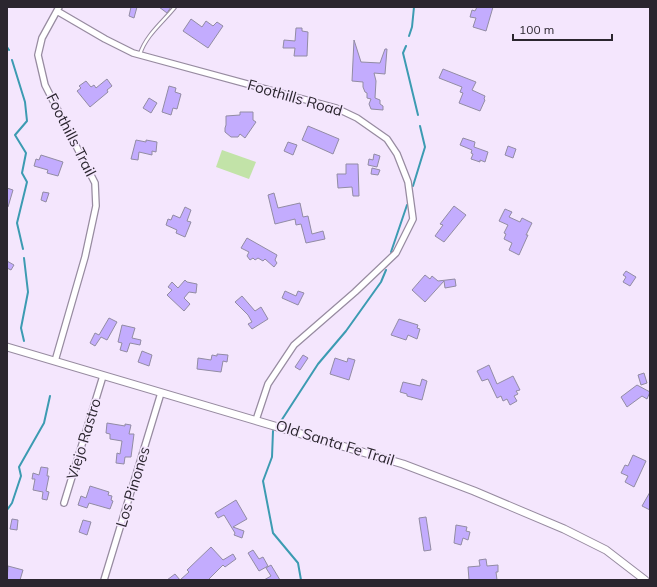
<svg xmlns="http://www.w3.org/2000/svg" width="657" height="587" font-family="Mulish,sans-serif">
<style>
.green{fill:#c2e3a8}
.lines{fill:none;stroke-linecap:round;stroke-linejoin:round}
.stream{stroke:#3c9bb2;stroke-width:2}
.building{fill:#c3acfe;stroke:#928ca3}
.service-casing{stroke:#978ba0;stroke-width:4.5}
.minor-casing{stroke:#978ba0;stroke-width:8}
.tertiary-casing{stroke:#978ba0;stroke-width:9}
.service{stroke:#fff;stroke-width:2.5}
.minor{stroke:#fff;stroke-width:5.5}
.tertiary{stroke:#fff;stroke-width:7}
.labels{text-anchor:middle;stroke-width:3.5;stroke-linejoin:round;paint-order:stroke}
.street-label{font-size:15px;fill:#2b262f;stroke:#f4e6fd}
</style>
<rect width="100%" height="100%" fill="#f4e6fd"/>
<path class="green" d="M 222,150 L 256,162 L 249,179 L 216,167 Z"/>
<g class="lines">
<path class="stream" d="M 409,36 L 412,27 L 414,7
M 406,46 L 403,53 L 418,115
M 7,47 L 9,50
M 12,60 L 25,102 L 27,121 L 15,135 L 26,153 L 22,173 L 27,182 L 17,223 L 23,249
M 413,186 L 425,147 L 420,126
M 391,252 L 407,205
M 24,258 L 28,292 L 21,328 L 24,341
M 281,421 L 318,364 L 346,331 L 381,282 L 386,270
M 273,431 L 272,457 L 263,481 L 273,533 L 298,563 L 301,580
M 7,510 L 12,503 L 21,476 L 19,467 L 44,423 L 50,396"/>
</g>
<path class="building" d="M 131,7 L 137,7 L 134,18 L 129,16 Z
M 159,7 L 171,7 L 167,13 Z
M 477,7 L 493,7 L 486,31 L 473,27 L 476,18 L 470,17 L 472,10 L 475,11 Z
M 191,19 L 202,27 L 206,21 L 213,26 L 217,22 L 223,26 L 208,48 L 183,31 Z
M 296,28 L 302,28 L 302,31 L 308,32 L 307,56 L 294,56 L 295,48 L 283,48 L 284,40 L 295,41 Z
M 354,40 L 361,62 L 380,63 L 385,49 L 387,49 L 385,74 L 374,73 L 376,81 L 375,98 L 380,100 L 380,104 L 383,106 L 383,110 L 371,109 L 369,104 L 371,99 L 367,98 L 367,93 L 365,92 L 363,87 L 363,82 L 352,81 Z
M 443,69 L 476,82 L 472,90 L 485,96 L 484,99 L 485,100 L 480,111 L 459,103 L 463,93 L 460,92 L 462,87 L 439,78 Z
M 107,79 L 112,86 L 107,90 L 108,92 L 90,107 L 77,91 L 81,88 L 79,86 L 86,81 L 91,87 L 94,85 L 96,88 Z
M 169,86 L 176,88 L 175,92 L 181,94 L 177,109 L 173,108 L 171,115 L 162,112 Z
M 149,98 L 157,103 L 151,113 L 143,108 Z
M 240,112 L 253,112 L 253,120 L 256,122 L 245,138 L 240,134 L 238,137 L 231,137 L 225,132 L 225,128 L 226,125 L 226,116 L 240,115 Z
M 308,126 L 339,139 L 333,154 L 302,140 Z
M 463,138 L 475,142 L 474,147 L 488,152 L 485,162 L 480,160 L 480,162 L 471,159 L 473,154 L 471,153 L 472,150 L 460,145 Z
M 136,140 L 146,142 L 146,140 L 157,142 L 156,152 L 152,151 L 152,155 L 139,152 L 138,160 L 131,159 Z
M 288,142 L 297,145 L 293,155 L 284,151 Z
M 508,146 L 516,149 L 513,158 L 505,155 Z
M 374,154 L 380,156 L 377,167 L 368,165 L 369,159 L 373,160 Z
M 41,155 L 63,162 L 58,176 L 47,173 L 48,170 L 34,166 L 36,159 L 39,160 Z
M 346,164 L 358,164 L 359,196 L 353,196 L 352,187 L 338,188 L 337,174 L 346,174 Z
M 372,168 L 380,170 L 378,175 L 371,174 Z
M 7,188 L 13,190 L 8,207 L 7,207 Z
M 43,192 L 49,193 L 46,202 L 41,200 Z
M 274,193 L 278,208 L 300,203 L 303,217 L 308,216 L 312,234 L 323,231 L 325,239 L 306,243 L 301,224 L 296,225 L 295,219 L 275,224 L 268,195 Z
M 454,206 L 466,215 L 444,242 L 435,236 L 443,225 L 440,224 Z
M 185,207 L 191,210 L 187,221 L 191,222 L 185,237 L 176,233 L 177,230 L 166,225 L 168,219 L 171,220 L 173,215 L 180,218 Z
M 505,209 L 512,212 L 509,217 L 520,222 L 522,218 L 532,223 L 526,235 L 528,235 L 519,255 L 509,250 L 512,243 L 504,239 L 506,234 L 504,233 L 508,225 L 499,221 Z
M 247,238 L 277,255 L 275,260 L 277,263 L 274,267 L 265,259 L 263,261 L 258,258 L 255,260 L 253,258 L 250,260 L 247,256 L 249,252 L 241,248 Z
M 7,261 L 14,265 L 11,270 L 7,268 Z
M 626,271 L 636,277 L 630,286 L 623,282 L 626,277 L 623,275 Z
M 425,275 L 430,279 L 432,276 L 438,281 L 455,279 L 456,286 L 445,288 L 444,281 L 425,302 L 412,290 Z
M 185,280 L 187,282 L 197,284 L 196,293 L 189,292 L 184,298 L 190,304 L 184,311 L 167,295 L 172,290 L 168,287 L 172,282 L 178,288 Z
M 285,291 L 296,296 L 298,291 L 304,293 L 298,305 L 282,298 Z
M 242,296 L 255,311 L 261,307 L 268,319 L 252,329 L 248,324 L 252,322 L 248,315 L 235,302 Z
M 109,318 L 117,322 L 107,340 L 101,337 L 95,346 L 90,343 L 95,333 L 99,335 Z
M 399,319 L 418,325 L 417,328 L 420,329 L 417,339 L 408,335 L 406,340 L 391,335 Z
M 122,325 L 135,328 L 132,338 L 141,340 L 140,345 L 130,343 L 127,352 L 120,350 L 122,343 L 118,342 Z
M 142,351 L 152,355 L 149,366 L 138,362 Z
M 217,354 L 228,355 L 227,362 L 223,361 L 221,372 L 197,369 L 198,358 L 211,360 L 212,355 L 217,356 Z
M 303,355 L 308,358 L 300,370 L 295,367 Z
M 335,358 L 347,362 L 348,358 L 355,360 L 349,380 L 330,374 Z
M 489,365 L 497,384 L 513,376 L 520,390 L 516,391 L 518,394 L 514,396 L 517,401 L 510,405 L 507,399 L 503,401 L 501,396 L 497,398 L 488,379 L 482,381 L 477,371 Z
M 644,373 L 647,383 L 641,385 L 638,375 Z
M 422,379 L 427,381 L 422,400 L 407,396 L 407,394 L 400,392 L 403,382 L 420,386 Z
M 637,385 L 650,392 L 647,399 L 642,396 L 627,407 L 621,397 Z
M 107,423 L 125,426 L 125,424 L 131,425 L 129,434 L 134,434 L 131,457 L 125,457 L 124,464 L 116,463 L 117,453 L 120,454 L 122,441 L 110,439 L 110,434 L 106,433 Z
M 633,455 L 646,461 L 634,487 L 625,482 L 628,476 L 621,473 L 625,465 L 628,466 Z
M 41,467 L 48,468 L 47,476 L 49,476 L 46,491 L 49,492 L 47,500 L 42,499 L 43,492 L 33,490 L 35,479 L 32,479 L 33,473 L 39,475 Z
M 90,486 L 109,492 L 108,495 L 112,496 L 111,500 L 113,501 L 110,509 L 89,503 L 87,508 L 78,505 L 81,496 L 86,498 Z
M 650,492 L 650,510 L 642,506 Z
M 236,500 L 247,519 L 233,527 L 244,531 L 242,538 L 234,535 L 235,533 L 224,515 L 218,518 L 215,513 Z
M 426,517 L 431,550 L 424,551 L 419,518 Z
M 12,519 L 18,520 L 17,530 L 10,529 Z
M 83,520 L 91,522 L 87,535 L 79,532 Z
M 456,525 L 467,527 L 466,531 L 470,532 L 468,540 L 463,538 L 461,545 L 454,543 Z
M 211,547 L 223,560 L 233,554 L 236,559 L 225,567 L 223,565 L 208,580 L 167,580 L 175,574 L 180,580 L 189,572 L 187,570 Z
M 253,550 L 259,559 L 263,557 L 268,566 L 259,571 L 248,553 Z
M 486,559 L 487,566 L 498,565 L 498,572 L 496,572 L 497,580 L 469,580 L 468,567 L 480,566 L 479,560 Z
M 271,565 L 280,580 L 264,580 L 271,576 L 266,568 Z
M 8,566 L 23,570 L 20,580 L 7,580 Z"/>
<g class="lines">
<defs>
<path id="service" d="M 140,54 C 146,35 163,22 175,7"/>
<path id="minor" d="M 57,11 L 105,39 L 133,53 L 336,108 L 357,118 L 387,139 L 397,154 L 408,182 L 413,219 L 396,253 L 355,292 L 294,345 L 268,384 L 256,420
M 55,361 L 85,257 L 96,206 L 95,183 L 45,85 L 38,55 L 42,38 L 59,7
M 64,503 L 103,376
M 104,580 L 161,393"/>
<path id="tertiary" d="M 7,347 L 403,464 L 474,491 L 564,529 L 606,550 L 645,580"/>
</defs>
<use href="#service" class="service-casing"/>
<use href="#minor" class="minor-casing"/>
<use href="#tertiary" class="tertiary-casing"/>
<use href="#service" class="service"/>
<use href="#minor" class="minor"/>
<use href="#tertiary" class="tertiary"/>
</g>
<g class="labels">
<g class="street-label">
<text transform="translate(295 98) rotate(16)" y="5">Foothills Road</text>
<text transform="translate(71 135) rotate(63)" y="5">Foothills Trail</text>
<text transform="translate(84 439) rotate(-73)" y="5">Viejo Rastro</text>
<text transform="translate(335 443) rotate(17)" y="5">Old Santa Fe Trail</text>
<text transform="translate(133 487) rotate(-73)" y="5">Los Pinones</text>
</g>
</g>
<rect width="657" height="587" fill="none" stroke="#2b262f" stroke-width="16"/>
<path d="M513 34v6h99v-6" fill="none" stroke="#2b262f" stroke-width="2"/>
<text x="519" y="34" font-size="12" fill="#2b262f" stroke="#f4e6fd" stroke-width="3" paint-order="stroke">100 m</text>
</svg>
